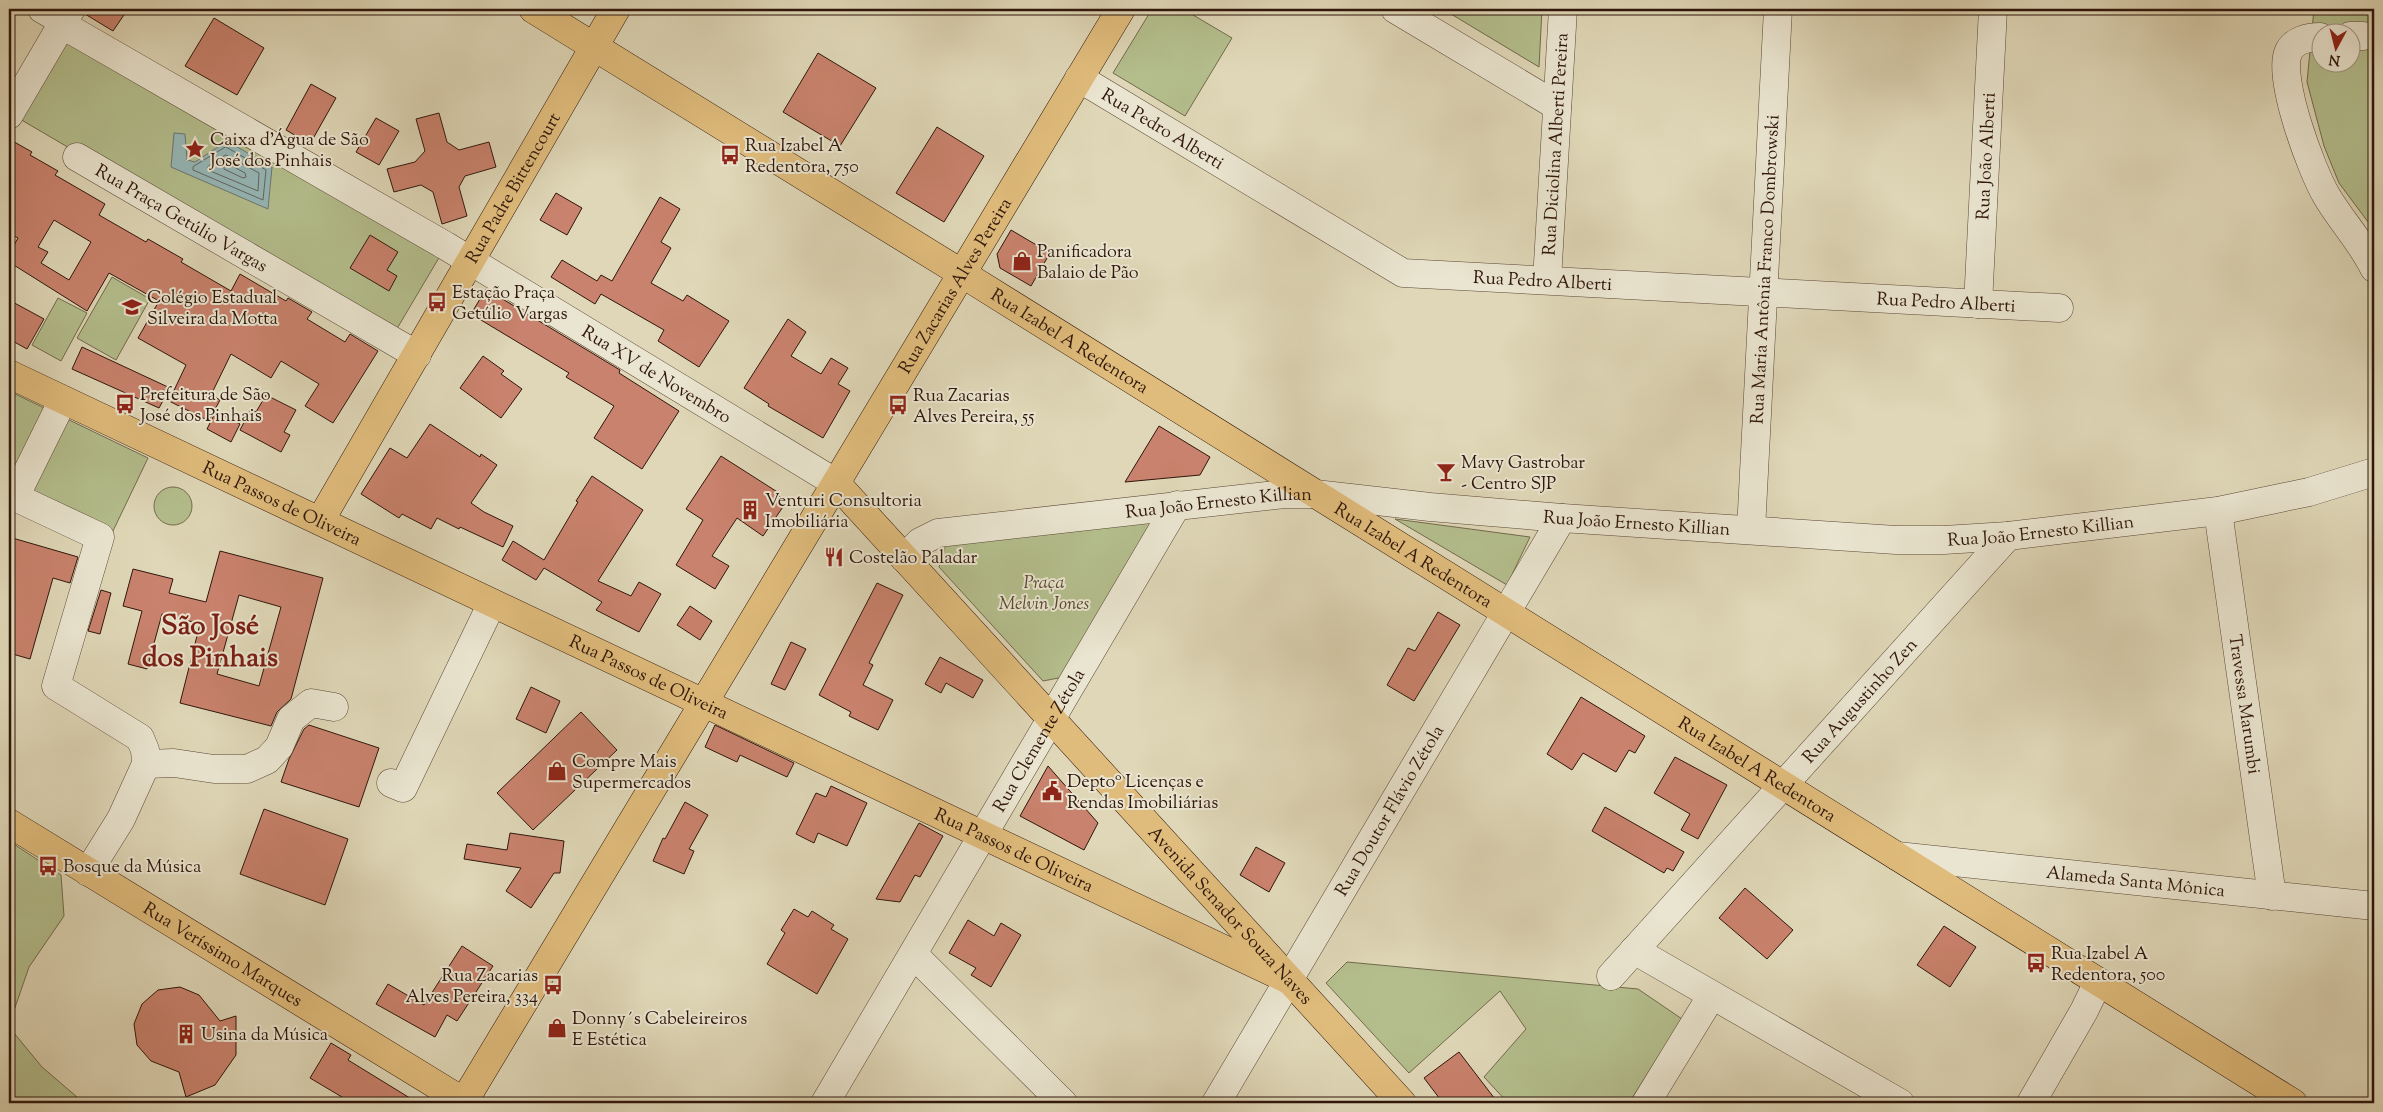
<svg xmlns="http://www.w3.org/2000/svg" width="2383" height="1112" font-family="'Sorts Mill Goudy',serif">
<style>
.green{fill:#b4be8d;stroke:#726a4c;fill-rule:evenodd}
.water{fill:#96b7b7;stroke:#6d7772}
.lines{fill:none;stroke-linecap:round;stroke-linejoin:round}
.shore{stroke:#626661;stroke-width:1}
.building{fill:#c9826d;stroke:#2f160b;fill-rule:evenodd}
.minor-casing{stroke:#5b4636;stroke-width:29}
.major-casing{stroke:#2f160b;stroke-width:29}
.minor{stroke:#eae5d0;stroke-width:28}
.major{stroke:#e0bc7c;stroke-width:28}
.labels{text-anchor:middle;stroke-width:4;stroke-linejoin:round;paint-order:stroke}
.street-label{font-size:18px;fill:#2f160b;stroke:#eae5d0}
.poi-label{font-size:18px;fill:#2f160b;stroke:#eae5d0;text-anchor:start}
.park-label{font-size:18px;font-style:italic;fill:#574832;stroke:#eae5d0}
.town-label{font-size:28px;font-weight:bold;fill:#7a1f14;stroke:#eae5d0}
</style>
<rect width="100%" height="100%" fill="#dfd7b7"/>
<filter id="stains"><feTurbulence type="fractalNoise" baseFrequency=".004" numOctaves="4"/><feColorMatrix values="0 0 0 0 .2 0 0 0 0 .09 0 0 0 0 .02 0 0 0 .5 -.17"/></filter>
<radialGradient id="worn" r=".72"><stop offset=".6" stop-color="#630" stop-opacity="0"/><stop offset="1" stop-color="#630" stop-opacity=".3"/></radialGradient>
<path class="green" d="M 1152,9 L 1183,9 L 1232,38 L 1185,116 L 1113,73 Z
M 1454,9 L 1542,9 L 1539,67 L 1451,14 Z
M 2314,9 L 2374,9 L 2374,230 L 2339,183 L 2324,146 L 2307,82 ZM 2320,32 L 2350,32 L 2350,62 L 2320,62 Z
M 63,30 L 443,251 L 392,337 L 13,115 Z
M 112,277 L 150,299 L 116,360 L 77,338 Z
M 58,298 L 87,313 L 61,361 L 32,345 Z
M 9,391 L 148,458 L 112,533 L 9,484 Z
M154 506a19 19 0 1 1 38 0a19 19 0 1 1-38 0Z
M 1158,515 L 1069,676 L 1043,681 L 939,567 L 947,541 Z
M 1395,519 L 1530,537 L 1507,585 Z
M 9,841 L 61,875 L 64,916 L 29,967 L 9,1025 Z
M 1347,962 L 1638,989 L 1682,1019 L 1629,1103 L 1508,1103 L 1484,1077 L 1526,1029 L 1500,991 L 1409,1073 L 1326,983 Z
M 9,1027 L 42,1067 L 84,1103 L 9,1103 Z"/>
<path class="water" d="M 174,133 L 185,134 L 187,160 L 195,162 L 227,141 L 272,167 L 268,209 L 171,167 Z"/>
<g class="lines">
<path class="shore" d="M 226,147 L 266,170 L 263,200 L 193,170 L 193,167 Z
M 226,155 L 259,173 L 258,191 L 208,170 L 208,167 Z
M 229,164 L 245,173 L 246,177 L 243,178 L 224,169 L 224,165 Z"/>
</g>
<path class="building" d="M 87,9 L 128,9 L 113,31 L 85,14 Z
M 214,18 L 264,48 L 237,95 L 185,66 Z
M 818,53 L 876,88 L 840,146 L 783,112 Z
M 311,84 L 336,98 L 310,144 L 286,130 Z
M 439,113 L 447,142 L 459,150 L 489,142 L 496,167 L 465,176 L 459,187 L 467,216 L 442,224 L 433,192 L 421,185 L 394,192 L 387,169 L 415,162 L 425,151 L 416,119 Z
M 376,118 L 399,131 L 379,165 L 356,152 Z
M 937,127 L 984,156 L 944,222 L 896,193 Z
M 9,139 L 32,152 L 30,155 L 58,171 L 55,175 L 105,204 L 99,215 L 146,242 L 148,239 L 183,259 L 181,262 L 231,291 L 240,274 L 286,301 L 288,298 L 312,312 L 307,319 L 345,342 L 350,334 L 378,351 L 333,423 L 305,406 L 319,384 L 281,361 L 271,378 L 231,354 L 211,395 L 220,400 L 209,421 L 169,401 L 186,365 L 138,338 L 159,301 L 109,273 L 87,311 L 9,262 L 9,254 L 18,238 L 9,233 ZM 54,220 L 91,242 L 69,280 L 41,263 L 48,252 L 38,247 Z
M 556,193 L 582,208 L 567,235 L 540,220 Z
M 660,197 L 680,209 L 661,242 L 671,248 L 651,283 L 683,301 L 687,295 L 729,321 L 699,367 L 658,341 L 664,330 L 601,294 L 595,304 L 551,277 L 562,260 L 597,281 L 601,275 L 612,281 Z
M 1011,230 L 1050,253 L 1031,286 L 1000,268 L 997,254 Z
M 370,235 L 398,252 L 387,270 L 397,276 L 389,291 L 350,268 Z
M 486,289 L 620,370 L 619,373 L 679,411 L 642,469 L 594,438 L 614,406 L 566,377 L 569,373 L 471,314 Z
M 9,300 L 44,319 L 27,349 L 9,339 Z
M 788,319 L 806,332 L 791,356 L 821,374 L 831,358 L 848,368 L 838,384 L 850,391 L 823,438 L 768,406 L 769,404 L 744,388 Z
M 82,347 L 170,388 L 159,408 L 72,369 Z
M 483,356 L 504,371 L 501,374 L 522,389 L 501,418 L 460,388 Z
M 266,395 L 296,410 L 284,432 L 290,435 L 281,452 L 240,430 L 251,409 L 256,412 Z
M 216,411 L 240,424 L 231,442 L 207,429 Z
M 430,424 L 480,457 L 481,454 L 497,465 L 471,503 L 484,512 L 513,526 L 503,547 L 460,527 L 459,529 L 437,518 L 431,529 L 402,514 L 399,518 L 361,494 L 390,448 L 407,458 Z
M 1159,426 L 1210,457 L 1200,475 L 1125,482 Z
M 721,456 L 779,493 L 777,495 L 787,501 L 763,536 L 737,518 L 712,556 L 729,566 L 715,589 L 676,565 L 703,520 L 686,509 Z
M 592,476 L 643,510 L 598,581 L 631,596 L 639,582 L 661,594 L 639,632 L 596,610 L 602,602 L 544,568 L 536,580 L 502,560 L 513,541 L 544,560 L 578,502 L 576,501 Z
M 9,537 L 78,557 L 70,583 L 53,578 L 30,659 L 9,653 Z
M 220,551 L 323,578 L 291,699 L 277,712 L 271,726 L 180,703 L 200,624 L 162,614 L 147,669 L 128,664 L 142,611 L 123,606 L 133,569 L 173,579 L 169,593 L 206,602 ZM 239,595 L 281,607 L 259,686 L 217,674 Z
M 877,583 L 903,595 L 869,663 L 873,665 L 863,685 L 893,700 L 878,730 L 849,716 L 851,712 L 819,695 Z
M 101,590 L 111,593 L 100,634 L 88,631 Z
M 690,606 L 712,621 L 700,640 L 677,625 Z
M 1438,612 L 1460,625 L 1414,701 L 1387,685 L 1408,648 L 1415,651 Z
M 791,642 L 806,649 L 785,690 L 771,684 Z
M 940,657 L 983,680 L 973,698 L 946,683 L 941,693 L 925,684 Z
M 531,687 L 560,701 L 546,733 L 516,719 Z
M 1581,697 L 1645,736 L 1635,753 L 1629,750 L 1616,772 L 1583,753 L 1572,770 L 1547,754 Z
M 581,712 L 617,750 L 533,830 L 497,793 Z
M 309,725 L 379,748 L 359,807 L 281,782 L 289,759 L 304,729 Z
M 715,725 L 794,763 L 787,777 L 740,755 L 737,762 L 705,747 Z
M 1675,757 L 1727,785 L 1698,839 L 1681,830 L 1690,814 L 1654,793 Z
M 1048,766 L 1098,823 L 1084,850 L 1020,816 Z
M 831,786 L 867,803 L 847,846 L 818,833 L 814,843 L 796,834 L 816,793 L 826,797 Z
M 685,802 L 708,815 L 689,849 L 694,851 L 684,874 L 653,861 L 663,838 L 665,839 Z
M 1605,807 L 1684,852 L 1673,871 L 1667,868 L 1664,873 L 1592,831 Z
M 264,809 L 348,839 L 325,905 L 240,874 Z
M 919,823 L 943,836 L 920,877 L 915,875 L 900,902 L 876,899 Z
M 510,833 L 564,841 L 560,873 L 554,873 L 531,908 L 506,891 L 521,868 L 464,859 L 467,844 L 507,850 Z
M 1256,847 L 1285,863 L 1269,892 L 1240,875 Z
M 1745,888 L 1793,930 L 1767,959 L 1719,918 Z
M 794,909 L 808,917 L 812,911 L 834,925 L 831,929 L 848,939 L 817,994 L 767,964 L 785,933 L 781,930 Z
M 968,920 L 994,936 L 1001,923 L 1021,935 L 991,987 L 971,975 L 976,968 L 949,953 Z
M 1944,926 L 1976,947 L 1950,987 L 1917,965 Z
M 462,946 L 493,966 L 457,1021 L 447,1015 L 435,1037 L 376,1004 L 388,984 L 424,1005 Z
M 180,987 L 199,995 L 220,1021 L 236,1016 L 236,1055 L 215,1085 L 186,1097 L 179,1072 L 151,1061 L 137,1045 L 134,1024 L 142,1004 L 158,990 Z
M 331,1043 L 351,1055 L 348,1060 L 418,1103 L 352,1103 L 310,1078 Z
M 1459,1052 L 1498,1103 L 1443,1103 L 1424,1078 Z"/>
<g class="lines">
<defs>
<g id="minor">
<path d="M 42,9 L 54,16"/>
<path d="M 1395,9 L 1557,106"/>
<path id="s1" d="M 61,24 L 446,246 L 836,483"/>
<path d="M 2350,36 L 2363,36"/>
<path d="M 2320,37 C 2309,37 2293,40 2288,53 C 2278,80 2311,169 2326,195 C 2341,221 2361,241 2374,268"/>
<path id="s2" d="M 1079,78 L 1403,273 L 2059,308"/>
<path d="M 9,115 L 71,9"/>
<path id="s3" d="M 77,157 L 417,355"/>
<path id="s4" d="M 1547,280 L 1563,9"/>
<path id="s5" d="M 1978,304 L 1993,9"/>
<path d="M 63,400 L 15,497 L 100,537 L 56,686 L 140,738 L 145,750 L 146,764 L 121,819 L 88,872"/>
<path id="s6" d="M 2218,511 L 2272,896"/>
<path id="s7" d="M 1751,530 L 1778,9"/>
<path id="s8" d="M 904,558 L 920,542 L 938,533 L 1284,494 L 1315,494 L 1430,507 L 1562,518 L 1896,540 L 1944,540 L 2008,536 L 2218,511 L 2309,492 L 2374,472"/>
<path d="M 146,764 L 174,763 L 214,769 L 247,769 L 267,760 L 279,747 L 291,719 L 311,703 L 334,707"/>
<path d="M 391,783 L 403,788 L 492,603"/>
<path id="s9" d="M 1897,856 L 2374,906"/>
<path d="M 1634,950 L 1900,1103"/>
<path d="M 913,954 L 1063,1103"/>
<path id="s10" d="M 1611,976 L 2008,536"/>
<path id="s11" d="M 825,1103 L 1177,505"/>
<path id="s12" d="M 1216,1103 L 1562,518"/>
<path d="M 1646,1103 L 1712,995"/>
<path d="M 2031,1103 L 2084,1011 L 2098,982"/>
</g>
<g id="major">
<path id="s13" d="M 533,9 L 966,276 L 2293,1103"/>
<path id="s14" d="M 9,374 L 1289,980"/>
<path id="s15" d="M 836,483 L 1402,1103"/>
<path id="s16" d="M 320,521 L 616,9"/>
<path id="s17" d="M 9,823 L 466,1103"/>
<path id="s18" d="M 463,1103 L 1121,9"/>
</g>
</defs>
<use href="#minor" class="minor-casing"/>
<use href="#major" class="major-casing"/>
<use href="#minor" class="minor"/>
<use href="#major" class="major"/>
</g>
<defs>
<symbol id="sight-bare" viewBox="-9 -9 18 18"><path d="M0-6L1.8-2.2L6-1.7L2.9 1.2L3.7 5.4L0 3.3L-3.7 5.4L-2.9 1.2L-6-1.7L-1.8-2.2Z" fill="#8f2418" stroke="#eae5d0" stroke-width="2.5" paint-order="stroke"/></symbol>
<symbol id="bus-bare" viewBox="-9 -9 18 18"><path d="M-5-6H5V4H4V6H2V4H-2V6H-4V4H-5ZM-3.5-4V0h7V-4ZM-3.5 1.2v1.5H-2V1.2ZM2 1.2v1.5H3.5V1.2Z" fill="#8f2418" stroke="#eae5d0" stroke-width="2.5" paint-order="stroke"/></symbol>
<symbol id="shop-bare" viewBox="-9 -9 18 18"><path d="M-5-2.5h2.3a2.7 3.5 0 0 1 5.4 0H5L5.5 6h-11ZM-1.5-2.5h3a1.5 2.3 0 0 0-3 0Z" fill="#8f2418" stroke="#eae5d0" stroke-width="2.5" paint-order="stroke"/></symbol>
<symbol id="school-bare" viewBox="-9 -9 18 18"><path d="M0-5L7-2L0 1L-7-2ZM-4 1L0 2.5L4 1V4Q0 6-4 4Z" fill="#8f2418" stroke="#eae5d0" stroke-width="2.5" paint-order="stroke"/></symbol>
<symbol id="bar-bare" viewBox="-9 -9 18 18"><path d="M-6-5H6L.8 .8V4.5H3.5V6h-7V4.5H-.8V.8Z" fill="#8f2418" stroke="#eae5d0" stroke-width="2.5" paint-order="stroke"/></symbol>
<symbol id="building-bare" viewBox="-9 -9 18 18"><path d="M-4-6H4V6H1V3H-1V6H-4ZM-2.5-4.3h1.7v1.8h-1.7ZM.8-4.3h1.7v1.8H.8ZM-2.5-1h1.7V.8h-1.7ZM.8-1h1.7V.8H.8Z" fill="#8f2418" stroke="#eae5d0" stroke-width="2.5" paint-order="stroke"/></symbol>
<symbol id="restaurant-bare" viewBox="-9 -9 18 18"><path d="M-5-6h1v4h1v-4h1v4h1v-4h1v5L-1.5 .5V6h-2V.5L-5-1ZM5-6V6H3V1.5H1.5Q1.5-4 5-6Z" fill="#8f2418" stroke="#eae5d0" stroke-width="2.5" paint-order="stroke"/></symbol>
<symbol id="civic-bare" viewBox="-9 -9 18 18"><path d="M-.6-6.5H3V-4.5H.6V-3L4-1V1h2V6H-6V1h2V-1L-.6-3ZM-1.2 2.5V6h2.4V2.5Z" fill="#8f2418" stroke="#eae5d0" stroke-width="2.5" paint-order="stroke"/></symbol>
</defs>
<g fill-rule="evenodd">
<use href="#sight-bare" x="181" y="135" width="28" height="28"/>
<use href="#bus-bare" x="716" y="141" width="28" height="28"/>
<use href="#shop-bare" x="1008" y="247" width="28" height="28"/>
<use href="#bus-bare" x="423" y="288" width="28" height="28"/>
<use href="#school-bare" x="118" y="293" width="28" height="28"/>
<use href="#bus-bare" x="111" y="390" width="28" height="28"/>
<use href="#bus-bare" x="884" y="391" width="28" height="28"/>
<use href="#bar-bare" x="1432" y="458" width="28" height="28"/>
<use href="#building-bare" x="736" y="496" width="28" height="28"/>
<use href="#restaurant-bare" x="820" y="543" width="28" height="28"/>
<use href="#shop-bare" x="543" y="757" width="28" height="28"/>
<use href="#civic-bare" x="1038" y="777" width="28" height="28"/>
<use href="#bus-bare" x="34" y="852" width="28" height="28"/>
<use href="#bus-bare" x="2022" y="949" width="28" height="28"/>
<use href="#bus-bare" x="539" y="971" width="28" height="28"/>
<use href="#shop-bare" x="543" y="1014" width="28" height="28"/>
<use href="#building-bare" x="172" y="1020" width="28" height="28"/>
</g>
<g class="labels">
<g class="street-label">
<text dy="6" stroke="none"><textPath href="#s2" startOffset="98">Rua Pedro Alberti</textPath></text>
<text dy="6" stroke="none"><textPath href="#s4" startOffset="136">Rua Diciolina Alberti Pereira</textPath></text>
<text dy="6" stroke="none"><textPath href="#s5" startOffset="148">Rua João Alberti</textPath></text>
<text dy="6" stroke="none"><textPath href="#s16" startOffset="385">Rua Padre Bittencourt</textPath></text>
<text dy="6" stroke="none"><textPath href="#s3" startOffset="121">Rua Praça Getúlio Vargas</textPath></text>
<text dy="6" stroke="none"><textPath href="#s7" startOffset="261">Rua Maria Antônia Franco Dombrowski</textPath></text>
<text dy="6" stroke="none"><textPath href="#s2" startOffset="518">Rua Pedro Alberti</textPath></text>
<text dy="6" stroke="none"><textPath href="#s18" startOffset="954">Rua Zacarias Alves Pereira</textPath></text>
<text dy="6" stroke="none"><textPath href="#s2" startOffset="922">Rua Pedro Alberti</textPath></text>
<text dy="6" stroke="none"><textPath href="#s13" startOffset="631">Rua Izabel A Redentora</textPath></text>
<text dy="6" stroke="none"><textPath href="#s1" startOffset="691">Rua XV de Novembro</textPath></text>
<text dy="6" stroke="none"><textPath href="#s8" startOffset="325">Rua João Ernesto Killian</textPath></text>
<text dy="6" stroke="none"><textPath href="#s14" startOffset="302">Rua Passos de Oliveira</textPath></text>
<text dy="6" stroke="none"><textPath href="#s8" startOffset="745">Rua João Ernesto Killian</textPath></text>
<text dy="6" stroke="none"><textPath href="#s8" startOffset="1150">Rua João Ernesto Killian</textPath></text>
<text dy="6" stroke="none"><textPath href="#s13" startOffset="1036">Rua Izabel A Redentora</textPath></text>
<text dy="6" stroke="none"><textPath href="#s14" startOffset="708">Rua Passos de Oliveira</textPath></text>
<text dy="6" stroke="none"><textPath href="#s10" startOffset="371">Rua Augustinho Zen</textPath></text>
<text dy="6" stroke="none"><textPath href="#s6" startOffset="195">Travessa Marumbi</textPath></text>
<text dy="6" stroke="none"><textPath href="#s11" startOffset="421">Rua Clemente Zétola</textPath></text>
<text dy="6" stroke="none"><textPath href="#s13" startOffset="1441">Rua Izabel A Redentora</textPath></text>
<text dy="6" stroke="none"><textPath href="#s12" startOffset="340">Rua Doutor Flávio Zétola</textPath></text>
<text dy="6" stroke="none"><textPath href="#s14" startOffset="1112">Rua Passos de Oliveira</textPath></text>
<text dy="6" stroke="none"><textPath href="#s9" startOffset="240">Alameda Santa Mônica</textPath></text>
<text dy="6" stroke="none"><textPath href="#s15" startOffset="585">Avenida Senador Souza Naves</textPath></text>
<text dy="6" stroke="none"><textPath href="#s17" startOffset="251">Rua Veríssimo Marques</textPath></text>
</g>
<g class="poi-label">
<text x="210" y="145">Caixa d'Água de São<tspan x="210" dy="21">José dos Pinhais</tspan></text>
<text x="745" y="151">Rua Izabel A<tspan x="745" dy="21">Redentora, 750</tspan></text>
<text x="1037" y="257">Panificadora<tspan x="1037" dy="21">Balaio de Pão</tspan></text>
<text x="452" y="298">Estação Praça<tspan x="452" dy="21">Getúlio Vargas</tspan></text>
<text x="147" y="303">Colégio Estadual<tspan x="147" dy="21">Silveira da Motta</tspan></text>
<text x="140" y="400">Prefeitura de São<tspan x="140" dy="21">José dos Pinhais</tspan></text>
<text x="913" y="401">Rua Zacarias<tspan x="913" dy="21">Alves Pereira, 55</tspan></text>
<text x="1461" y="468">Mavy Gastrobar<tspan x="1461" dy="21">- Centro SJP</tspan></text>
<text x="765" y="506">Venturi Consultoria<tspan x="765" dy="21">Imobiliária</tspan></text>
<text x="849" y="563">Costelão Paladar</text>
<text x="572" y="767">Compre Mais<tspan x="572" dy="21">Supermercados</tspan></text>
<text x="1067" y="787">Deptoº Licenças e<tspan x="1067" dy="21">Rendas Imobiliárias</tspan></text>
<text x="63" y="872">Bosque da Música</text>
<text x="2051" y="959">Rua Izabel A<tspan x="2051" dy="21">Redentora, 500</tspan></text>
<text x="538" y="981" text-anchor="end">Rua Zacarias<tspan x="538" dy="21">Alves Pereira, 334</tspan></text>
<text x="572" y="1024">Donny´s Cabeleireiros<tspan x="572" dy="21">E Estética</tspan></text>
<text x="201" y="1040">Usina da Música</text>
</g>
<g class="park-label">
<text x="1044" y="588">Praça<tspan x="1044" dy="21">Melvin Jones</tspan></text>
</g>
<g class="town-label">
<text x="210" y="634">São José<tspan x="210" dy="32">dos Pinhais</tspan></text>
</g>
</g>
<rect width="2383" height="1112" fill="none" stroke="#dfd7b7" stroke-width="30"/>
<rect x="10" y="10" width="2363" height="1092" fill="none" stroke="#2f160b" stroke-width="2.5"/>
<rect x="15" y="15" width="2353" height="1082" fill="none" stroke="#2f160b"/>
<g transform="translate(2336 48) rotate(187)"><circle r="24" fill="#eae5d0" stroke="#9f9281"/>
<path d="M0-4L9 19L0 12L-9 19Z" fill="#8f2418"/>
<text y="-8" font-size="14" font-weight="bold" text-anchor="middle" fill="#2f160b">N</text>
</g>
<rect width="100%" height="100%" filter="url(#stains)"/>
<rect width="100%" height="100%" fill="url(#worn)"/>
</svg>
